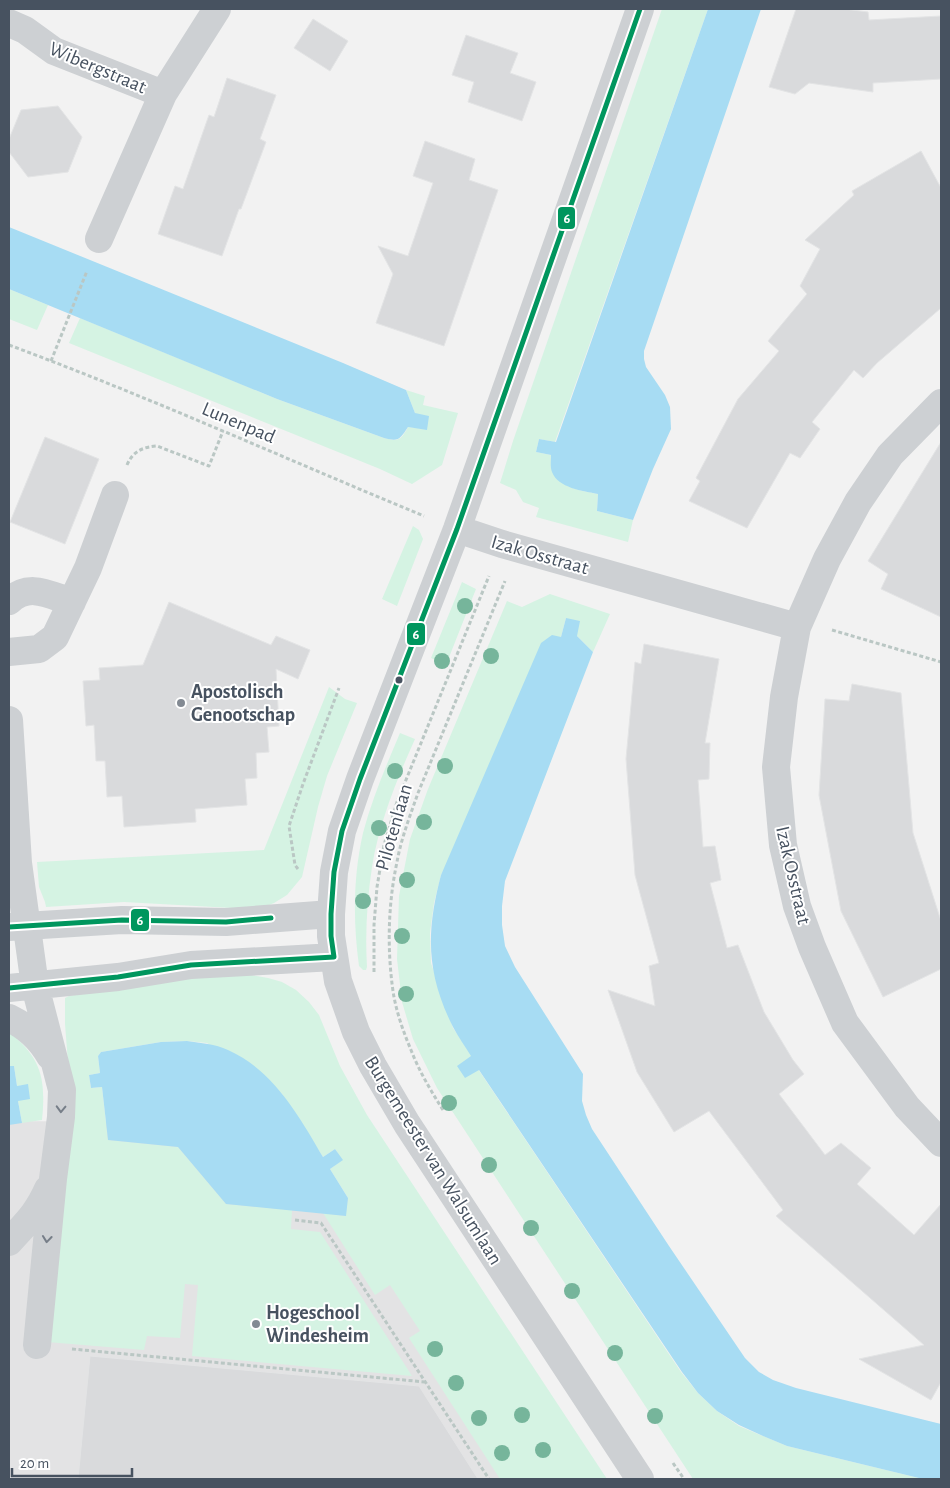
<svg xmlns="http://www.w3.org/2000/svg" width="950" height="1488" font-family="'Alegreya Sans',sans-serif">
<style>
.education{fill:#e3e3e4}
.green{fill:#d5f3e3}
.water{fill:#a7dcf3}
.building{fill:#d9dadc;stroke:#e3e4e5}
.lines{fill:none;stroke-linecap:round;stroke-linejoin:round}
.path{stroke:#bac7c4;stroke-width:3;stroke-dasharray:4 2.5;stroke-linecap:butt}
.minor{stroke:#cdd0d3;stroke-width:28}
.bus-1-casing{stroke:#fff;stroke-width:9}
.bus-1{stroke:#00965e;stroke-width:5}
.tree{fill:#76b59b}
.oneway{stroke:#767e88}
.bus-dot{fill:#475260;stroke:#fff;stroke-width:2}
.poi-dot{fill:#838a93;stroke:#fff;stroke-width:2}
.labels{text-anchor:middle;stroke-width:4;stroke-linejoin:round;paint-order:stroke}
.street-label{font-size:20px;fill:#475260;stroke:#fff}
.poi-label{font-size:20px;font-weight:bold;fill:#475260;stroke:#fff;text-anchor:start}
.line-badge{stroke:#fff;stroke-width:2}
.badge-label{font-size:14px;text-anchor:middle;font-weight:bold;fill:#fff}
</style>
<rect width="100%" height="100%" fill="#f2f2f2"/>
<path class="education" d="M 15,1121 L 117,1122 L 321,1169 L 606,1479 L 9,1479 L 9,1122 Z"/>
<path class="green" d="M 662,9 L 708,9 L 555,442 L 539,439 L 536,452 L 551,455 C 549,486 574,489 598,494 L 597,511 L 633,520 L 628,542 L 536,517 L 539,508 L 523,502 L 516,490 L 500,483 L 513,441 Z
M 9,289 L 48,305 L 37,330 L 9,319 Z
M 80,318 L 277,399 L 384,438 C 399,442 401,440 408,427 L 427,429 L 415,413 L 406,390 L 425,396 L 423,405 L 458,413 L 442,465 L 412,484 L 380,469 L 69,343 Z
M 413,526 L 419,530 L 423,539 L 397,606 L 382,599 Z
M 462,582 L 476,589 L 446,665 L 431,658 Z
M 550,594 L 610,614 L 593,652 L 577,636 L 566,618 L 561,637 L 441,875 L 434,903 L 430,933 L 431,963 L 453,1028 L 472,1056 L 458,1066 L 478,1069 L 681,1372 L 698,1393 L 717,1411 L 739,1426 L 787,1446 L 923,1479 L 693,1479 L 437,1088 L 413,1039 L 402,1002 L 397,959 L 399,896 L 410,839 L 428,789 L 507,601 L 522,607 Z
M 329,687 L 345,699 L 357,703 L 327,776 L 318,807 L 302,877 L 287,895 L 274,903 L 264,907 L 250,909 L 124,902 L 46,907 L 45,902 L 39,887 L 37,862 L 264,850 Z
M 400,733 L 415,739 C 397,779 379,823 372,867 C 367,900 365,934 367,967 L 366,970 L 363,970 L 359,966 C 353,922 353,877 363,833 C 372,799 386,766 400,733 Z
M 251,975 L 268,978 L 282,982 L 296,990 L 309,1002 L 319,1015 L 340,1066 L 367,1115 L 607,1479 L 500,1479 L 409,1338 L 420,1331 L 390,1285 L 375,1295 L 323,1213 L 345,1216 L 348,1198 L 330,1169 L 342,1160 L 335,1149 L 323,1157 L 282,1094 L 207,1043 L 187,1041 L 161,1042 L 101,1052 L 98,1056 L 100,1073 L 89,1075 L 91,1088 L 102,1087 L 108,1140 L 178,1147 L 226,1204 L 292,1210 L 291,1229 L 320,1232 L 412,1376 L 192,1356 L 198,1285 L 185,1284 L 180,1338 L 147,1336 L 144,1350 L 47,1342 L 70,1088 L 65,1024 L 65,998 L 69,996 L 175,978 Z
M 9,1032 C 42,1058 46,1080 42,1120 L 22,1123 L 18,1101 L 28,1085 L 17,1086 L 14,1066 L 9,1066 Z"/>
<path class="water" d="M 708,9 L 761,9 L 644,351 L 644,359 L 646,367 L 665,395 L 670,407 L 671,429 L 653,469 L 633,520 L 597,511 L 598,494 C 583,491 558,488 552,472 C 550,467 551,460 551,455 L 536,452 L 539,439 L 556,442 Z
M 9,227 L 343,363 L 406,390 L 415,413 L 429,416 L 427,430 L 408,427 C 400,439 399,442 384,438 L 277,399 L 9,289 Z
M 566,618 L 580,621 L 577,636 L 593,652 L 505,881 L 502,906 L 502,925 L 505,946 L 515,967 L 583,1074 L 582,1101 L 586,1115 L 592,1129 L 669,1246 L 745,1358 L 759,1372 L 773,1380 L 796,1388 L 941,1424 L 941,1479 L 923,1479 L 787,1446 L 763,1436 L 739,1425 L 717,1411 L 698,1393 L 682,1372 L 479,1070 L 465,1078 L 457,1066 L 471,1056 C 465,1046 458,1037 453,1027 C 426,973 426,932 441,875 L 541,643 L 552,635 L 561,637 Z
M 187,1041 C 201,1043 215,1044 228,1050 C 273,1070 299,1116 323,1157 L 335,1149 L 343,1160 L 330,1169 L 348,1198 L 346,1216 L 226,1204 L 178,1147 L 108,1140 L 102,1087 L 91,1088 L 89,1075 L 100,1073 L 98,1056 L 101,1052 L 161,1042 Z
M 9,1066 L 14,1066 L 17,1086 L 28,1084 L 30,1099 L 18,1101 L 22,1123 L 9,1125 Z"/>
<path class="building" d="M 796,9 L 844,9 L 868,12 L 869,20 L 941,16 L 941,79 L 873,83 L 873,92 L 809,83 L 795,94 L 769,87 Z
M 313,19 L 348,41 L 330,71 L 294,48 Z
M 466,35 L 518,53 L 510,73 L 536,82 L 522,121 L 468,102 L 474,82 L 452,75 Z
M 227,78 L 276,95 L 260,139 L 266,142 L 241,209 L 239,209 L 222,256 L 158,234 L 175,186 L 183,189 L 209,115 L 214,117 Z
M 58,106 L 82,137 L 68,172 L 28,177 L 9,152 L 9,139 L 21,110 Z
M 425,141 L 475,159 L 469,180 L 498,190 L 444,346 L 376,323 L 393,274 L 378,246 L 408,256 L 433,183 L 413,176 Z
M 921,151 L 941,188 L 941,308 L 877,363 L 863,378 L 854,370 L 812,422 L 820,429 L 800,458 L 790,453 L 747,528 L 689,501 L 700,481 L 696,478 L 738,399 L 779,351 L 768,341 L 807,294 L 800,286 L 820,249 L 805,240 L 854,195 L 852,191 Z
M 45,437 L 99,459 L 65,544 L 10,522 Z
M 941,442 L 941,617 L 881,589 L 888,574 L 868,561 Z
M 169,602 L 271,645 L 276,636 L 310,650 L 298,679 L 276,669 L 279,726 L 267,727 L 269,752 L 256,753 L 257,778 L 245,779 L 247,805 L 195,809 L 196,822 L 124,827 L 122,796 L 107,797 L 105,761 L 96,761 L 94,725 L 86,726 L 83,681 L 100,680 L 99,668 L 143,665 Z
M 644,644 L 719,659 L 705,743 L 710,743 L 709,779 L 698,780 L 703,847 L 715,846 L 721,880 L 710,883 L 727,948 L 738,945 L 764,1012 L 793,1060 L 804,1074 L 779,1094 L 825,1155 L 841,1143 L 871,1168 L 857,1184 L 914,1235 L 941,1204 L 941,1382 L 931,1400 L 859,1359 L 924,1345 L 776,1216 L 783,1210 L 709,1111 L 674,1132 L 637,1072 L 608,990 L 655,1006 L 649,966 L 659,963 L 635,875 L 626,759 L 635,662 L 641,664 Z
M 852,684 L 901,693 L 913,833 L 941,921 L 941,969 L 883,997 L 841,911 L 819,795 L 825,699 L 849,701 Z
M 90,1356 L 419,1386 L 478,1479 L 78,1479 Z"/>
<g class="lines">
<path class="path" d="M 9,345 C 149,397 286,459 424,516
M 51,361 L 87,271
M 127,465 C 133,451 143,447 157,446 L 209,466 L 223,431
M 832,630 L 941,662
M 298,869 L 295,865 L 289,826 L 303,784 L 339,688
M 374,972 L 374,925 L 377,887 L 384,845 L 397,802 L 489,576
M 443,1110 C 431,1091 419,1071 411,1050 C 403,1031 396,1011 393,991 C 387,949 388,904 397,862 C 401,839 410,816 418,793 L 505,581
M 295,1220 L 321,1223 L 489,1479
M 72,1349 L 425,1382
M 673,1463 L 684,1479"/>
<path class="minor" d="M 640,9 L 457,529 L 360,779 L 342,831 L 334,872 L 331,914 L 331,936 L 338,981 L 356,1032 L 373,1066 L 407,1124 L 640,1479
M 9,23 L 25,30 L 54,51 L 163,94
M 99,239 L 163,94 L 217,9
M 941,403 L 890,455 L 858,502 L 827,559 L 797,627 L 784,697 L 776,767 L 783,845 L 797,906 L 812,947 L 845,1023 L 907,1107 L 941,1143
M 457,529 L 502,544 L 797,627
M 9,601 C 30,582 49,595 72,602
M 9,652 L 39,649 L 55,637 L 88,568 L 115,495
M 9,720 L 18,863 L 35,986 L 62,1090 L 61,1117 L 53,1179 L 37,1345
M 9,927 L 122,920 L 226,922 L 331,914
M 9,988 L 118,977 L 191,965 L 334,957
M 9,1018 C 26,1026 41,1040 50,1056
M 9,1242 C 26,1223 37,1214 48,1189"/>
<defs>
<path id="bus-1" d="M 9,927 L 122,920 L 226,922 L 271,918
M 9,988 L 118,977 L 191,965 L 334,957 L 331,936 L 331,914 L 334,872 L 342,831 L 360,779 L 457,529 L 640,9"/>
</defs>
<use href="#bus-1" class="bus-1-casing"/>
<use href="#bus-1" class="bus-1"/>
</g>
<g class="tree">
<circle cx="465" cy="606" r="8"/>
<circle cx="491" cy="656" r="8"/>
<circle cx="442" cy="661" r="8"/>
<circle cx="445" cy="766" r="8"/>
<circle cx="395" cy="771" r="8"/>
<circle cx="424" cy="822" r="8"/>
<circle cx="379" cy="828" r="8"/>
<circle cx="407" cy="880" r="8"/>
<circle cx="363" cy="901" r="8"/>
<circle cx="402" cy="936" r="8"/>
<circle cx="406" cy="994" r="8"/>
<circle cx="449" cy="1103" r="8"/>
<circle cx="489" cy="1165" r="8"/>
<circle cx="531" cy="1228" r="8"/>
<circle cx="572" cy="1291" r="8"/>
<circle cx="435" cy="1349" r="8"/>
<circle cx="615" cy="1353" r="8"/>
<circle cx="456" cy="1383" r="8"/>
<circle cx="522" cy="1415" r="8"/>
<circle cx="655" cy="1416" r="8"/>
<circle cx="479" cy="1418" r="8"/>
<circle cx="543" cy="1450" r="8"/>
<circle cx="502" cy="1453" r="8"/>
</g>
<defs><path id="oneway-chevron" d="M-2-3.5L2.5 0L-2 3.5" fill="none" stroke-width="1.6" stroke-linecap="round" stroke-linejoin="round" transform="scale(1.25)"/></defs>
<g class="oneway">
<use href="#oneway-chevron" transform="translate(61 1109) rotate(92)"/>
<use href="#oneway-chevron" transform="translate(47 1239) rotate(96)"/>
</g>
<circle class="bus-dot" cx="399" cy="680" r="4.5"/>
<g class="poi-dot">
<circle cx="181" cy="703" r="5"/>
<circle cx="256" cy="1324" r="5"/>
</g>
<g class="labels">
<g class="street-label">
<text transform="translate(98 67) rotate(23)" y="7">Wibergstraat</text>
<text transform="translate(239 422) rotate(23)" y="7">Lunenpad</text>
<text transform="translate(540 554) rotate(16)" y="7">Izak Osstraat</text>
<text transform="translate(393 827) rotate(-74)" y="7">Pilotenlaan</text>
<text transform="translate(794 875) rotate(77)" y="7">Izak Osstraat</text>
<text transform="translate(434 1160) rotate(58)" y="7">Burgemeester van Walsumlaan</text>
</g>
<g class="poi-label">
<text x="191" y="698">Apostolisch<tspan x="191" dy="23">Genootschap</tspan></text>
<text x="266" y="1319">Hogeschool<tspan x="266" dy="23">Windesheim</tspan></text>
</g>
</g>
<g class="line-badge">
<rect x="557" y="206" width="19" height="24" rx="5" fill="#00965e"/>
<rect x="406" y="622" width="20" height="24" rx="5" fill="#00965e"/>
<rect x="130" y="908" width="20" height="24" rx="5" fill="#00965e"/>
</g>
<g class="badge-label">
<text x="567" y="223">6</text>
<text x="416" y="639">6</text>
<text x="140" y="925">6</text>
</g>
<rect width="950" height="1488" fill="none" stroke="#475260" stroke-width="20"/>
<path d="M12 1468v8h120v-8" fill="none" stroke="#475260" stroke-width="2.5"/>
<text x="20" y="1468" font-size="15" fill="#475260" stroke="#ffffff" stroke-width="4" paint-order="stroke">20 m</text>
</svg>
